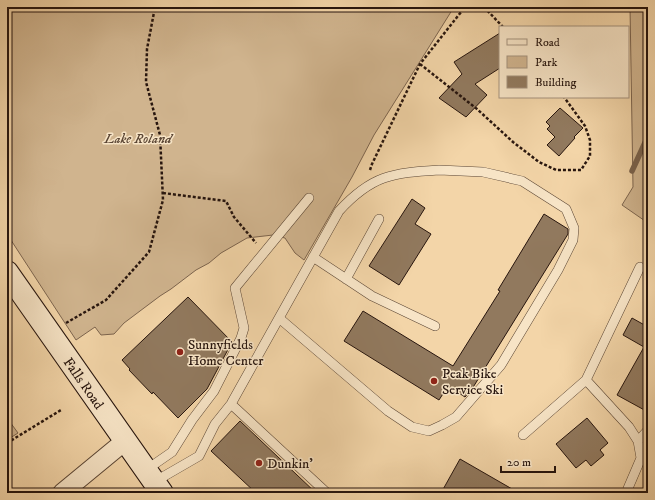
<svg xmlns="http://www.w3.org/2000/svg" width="655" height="500" font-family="'IM FELL DW Pica',serif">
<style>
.green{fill:#d0b48e;stroke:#7c644e}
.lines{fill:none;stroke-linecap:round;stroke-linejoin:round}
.stream{stroke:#78614b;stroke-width:5.5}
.building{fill:#91795e;stroke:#27150e}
.service-casing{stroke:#5a4534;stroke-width:10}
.minor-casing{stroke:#5a4534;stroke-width:20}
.secondary-casing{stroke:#27150e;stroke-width:24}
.path{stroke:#27150e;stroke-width:2.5;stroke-dasharray:3 2;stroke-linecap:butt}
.service{stroke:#f7e4c6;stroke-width:9}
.minor{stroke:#f7e4c6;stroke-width:18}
.secondary{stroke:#f7e4c6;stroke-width:22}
.poi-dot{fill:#8f2418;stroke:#f7e4c6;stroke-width:1.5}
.labels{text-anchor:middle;stroke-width:3;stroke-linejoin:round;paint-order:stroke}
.park-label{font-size:14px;font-style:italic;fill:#5a4534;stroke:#f7e4c6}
.poi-label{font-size:14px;fill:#27150e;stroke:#f7e4c6;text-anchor:start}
.street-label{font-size:14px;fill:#27150e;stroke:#f7e4c6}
</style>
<rect width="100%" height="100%" fill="#f3d5a8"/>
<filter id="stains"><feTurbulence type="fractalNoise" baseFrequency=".005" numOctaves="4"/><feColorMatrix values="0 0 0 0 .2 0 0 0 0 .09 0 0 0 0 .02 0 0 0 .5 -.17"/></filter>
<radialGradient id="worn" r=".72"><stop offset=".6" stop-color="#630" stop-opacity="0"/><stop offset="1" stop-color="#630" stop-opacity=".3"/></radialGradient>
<path class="green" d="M 7,7 L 454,7 L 374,135 L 352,177 L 304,260 L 295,253 L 285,238 L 273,235 L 247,238 L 221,253 L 209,263 L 196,270 L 171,289 L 160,296 L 124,323 L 114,334 L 101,335 L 95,327 L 76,340 L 7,234 Z
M 630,7 L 648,7 L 648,223 L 622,205 L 633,187 Z
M 10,422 L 18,433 L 7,440 L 7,424 Z"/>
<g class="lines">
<path class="stream" d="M 632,171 L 648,136"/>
</g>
<path class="building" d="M 500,33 L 500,68 L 475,84 L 487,95 L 466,117 L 439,98 L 462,74 L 454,62 Z
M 560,108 L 583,128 L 574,137 L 575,138 L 559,156 L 547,145 L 555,137 L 547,129 L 550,126 L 546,122 Z
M 412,199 L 425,208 L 415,224 L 431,234 L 399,285 L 369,266 Z
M 544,214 L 568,229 L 568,234 L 472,389 L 465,397 L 448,386 L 439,400 L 344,341 L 363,311 L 453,366 L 500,291 L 498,290 Z
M 188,297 L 232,342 L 207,389 L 178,418 L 153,392 L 152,394 L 129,370 L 130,369 L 122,360 Z
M 632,318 L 648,327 L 648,412 L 617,395 L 644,347 L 623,335 Z
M 587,418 L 608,443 L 600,450 L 604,455 L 591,466 L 586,460 L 576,468 L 556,444 Z
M 240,421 L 316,493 L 256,493 L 211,451 Z
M 460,459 L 519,493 L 441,493 Z"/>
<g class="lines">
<defs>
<path id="service" d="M 439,170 L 483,172 L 522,181 L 566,209 L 574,228 L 573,240 L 558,270 L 501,365 L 456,417 L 442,425 L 429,431 L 412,427 L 388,411 L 279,318 L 339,211 C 372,175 392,173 439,170 Z
M 313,257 L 372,296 L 435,326
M 346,279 L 379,219
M 586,380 L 629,427 L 638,441 L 641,458 L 626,493
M 231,404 L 327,493
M 523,435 L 586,380 L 640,267
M 638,441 L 648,430
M 146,470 L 172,452 L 192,420 L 214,391 L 241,338 L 244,328 L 235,288 L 309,198
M 154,482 L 199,456 L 215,424 L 231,404 L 279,318"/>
<path id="minor" d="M 62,493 L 125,441"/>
<path id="secondary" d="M 7,272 L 162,493"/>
</defs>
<use href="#service" class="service-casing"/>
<use href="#minor" class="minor-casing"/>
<use href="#secondary" class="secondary-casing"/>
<path class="path" d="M 484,7 L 503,27
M 420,64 L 477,109 L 513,142 L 539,162 L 556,170 L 581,170 L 590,156 L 590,140 L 585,126 L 564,97
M 370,170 L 372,164 L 420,64 L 465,7
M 163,193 L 226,201 L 234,217 L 256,243
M 66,323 L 106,300 L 149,252 L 163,200 L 160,135 L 146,82 L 147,49 L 155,7
M 7,443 L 61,410"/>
<use href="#service" class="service"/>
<use href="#minor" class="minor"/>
<use href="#secondary" class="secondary"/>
</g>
<g class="poi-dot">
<circle cx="180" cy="352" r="4"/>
<circle cx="434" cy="381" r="4"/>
<circle cx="259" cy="463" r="4"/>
</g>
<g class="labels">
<g class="park-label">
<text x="138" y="143">Lake Roland</text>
</g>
<g class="poi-label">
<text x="188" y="349">Sunnyfields<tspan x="188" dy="16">Home Center</tspan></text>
<text x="442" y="378">Peak Bike<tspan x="442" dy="16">Service Ski</tspan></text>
<text x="267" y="468">Dunkin'</text>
</g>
<g class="street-label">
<text transform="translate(84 383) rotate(55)" y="5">Falls Road</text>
</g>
</g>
<rect width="655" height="500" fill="none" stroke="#f3d5a8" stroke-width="24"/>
<rect x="8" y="8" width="639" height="484" fill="none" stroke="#27150e" stroke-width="2"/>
<rect x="12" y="12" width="631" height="476" fill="none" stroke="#27150e"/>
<rect x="499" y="26" width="130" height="72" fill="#f7e4c6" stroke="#a4917c"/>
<rect x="507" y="39" width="20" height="6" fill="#f7e4c6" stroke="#a4917c"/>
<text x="535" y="46" font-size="12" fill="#27150e">Road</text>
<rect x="507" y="56" width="20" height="12" fill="#d0b48e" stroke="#a4917c"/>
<text x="535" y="66" font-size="12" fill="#27150e">Park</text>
<rect x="507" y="76" width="20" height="12" fill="#91795e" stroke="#a4917c"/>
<text x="535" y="86" font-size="12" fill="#27150e">Building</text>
<path d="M501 466v6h54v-6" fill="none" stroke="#27150e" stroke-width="2"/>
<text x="507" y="466" font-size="12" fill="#27150e" stroke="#f7e4c6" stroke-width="3" paint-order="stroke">20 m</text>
<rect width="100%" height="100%" filter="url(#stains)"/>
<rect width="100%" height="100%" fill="url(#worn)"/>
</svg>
